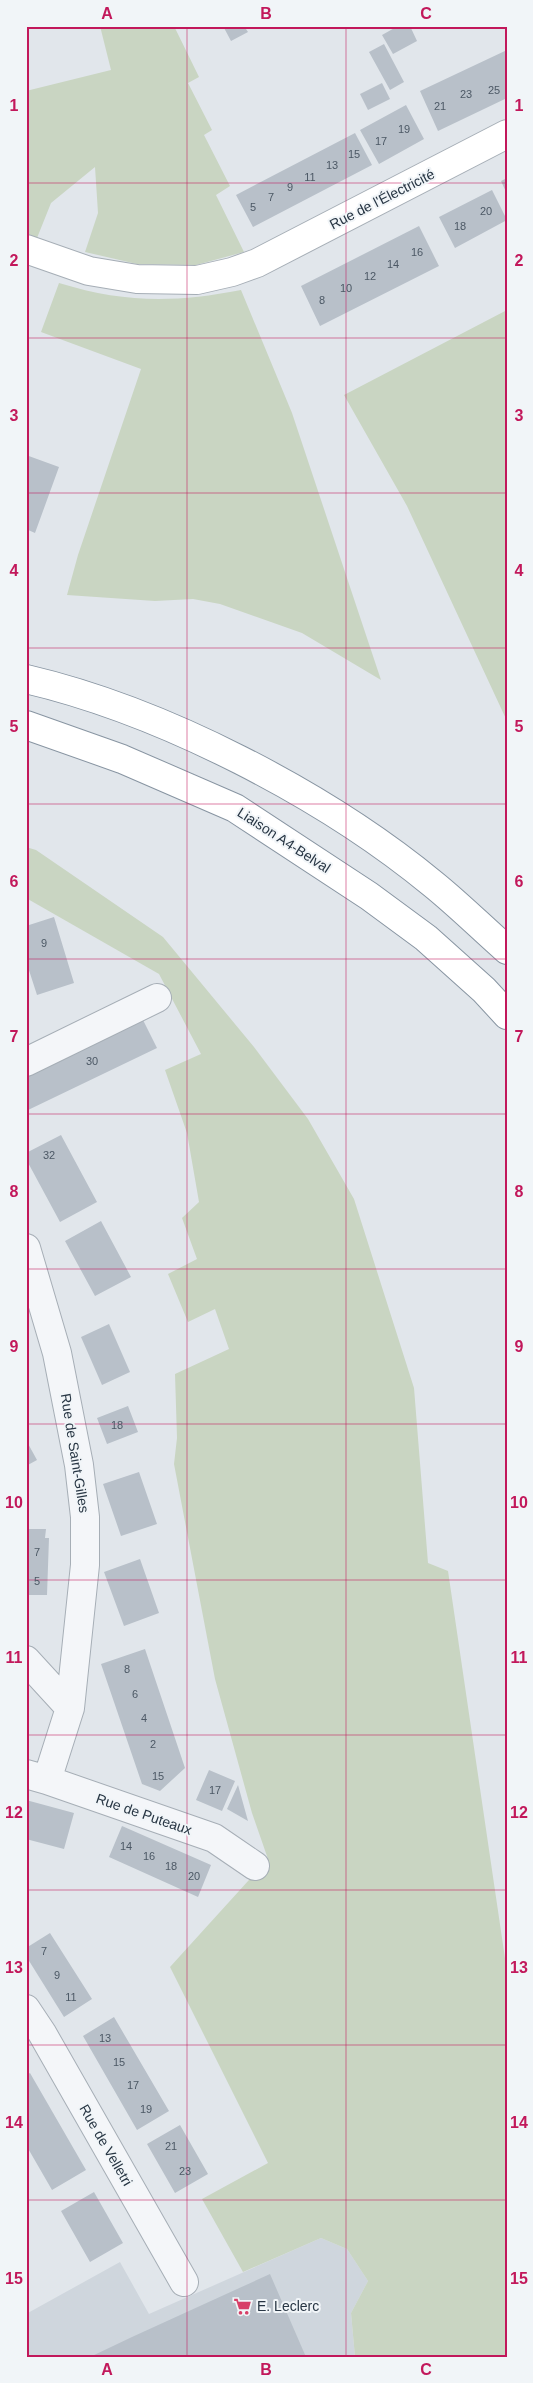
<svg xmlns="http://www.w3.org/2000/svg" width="533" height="2383" font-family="Helvetica,sans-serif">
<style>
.built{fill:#cfd6dd}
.green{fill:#c9d5c2}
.building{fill:#b8c0c9}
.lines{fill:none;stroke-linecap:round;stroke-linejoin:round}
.minor-casing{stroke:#a6aeb6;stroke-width:30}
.secondary-casing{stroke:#a6aeb6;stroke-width:30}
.trunk-casing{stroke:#8895a2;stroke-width:30}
.minor{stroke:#f4f6f9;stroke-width:28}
.secondary{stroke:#fff;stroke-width:28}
.trunk{stroke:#fff;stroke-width:28}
.grid{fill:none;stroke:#c2185b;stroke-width:1;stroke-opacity:0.55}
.labels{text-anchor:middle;stroke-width:4;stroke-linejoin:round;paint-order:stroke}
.number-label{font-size:11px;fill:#4c5865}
.street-label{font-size:14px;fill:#283644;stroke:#f1f5f8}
.poi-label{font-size:14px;fill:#283644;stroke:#f1f5f8;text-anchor:start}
.neatline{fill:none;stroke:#c2185b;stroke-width:2}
.grid-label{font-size:16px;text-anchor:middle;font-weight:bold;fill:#c2185b}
</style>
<rect width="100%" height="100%" fill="#e1e6eb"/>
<path class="built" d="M 321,2238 L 347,2249 L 368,2281 L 351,2313 L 355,2357 L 26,2357 L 26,2314 L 120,2262 L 149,2314 Z"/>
<path class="green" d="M 100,26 L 174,26 L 199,77 L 188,83 L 212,130 L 204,135 L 230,186 L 216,195 L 244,252 L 196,265 L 137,264 L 85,252 L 98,213 L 95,167 L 51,203 L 37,238 L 26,235 L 26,91 L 111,70 Z
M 59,283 C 124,303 174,303 241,290 L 292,413 L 381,680 L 302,633 L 220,604 L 193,599 L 155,601 L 67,595 L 78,555 L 141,369 L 41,332 Z
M 507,310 L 507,721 L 407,506 L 344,395 Z
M 26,847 L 36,850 L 163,937 L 254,1047 L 308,1119 L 354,1199 L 414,1388 L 428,1563 L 448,1571 L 507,1972 L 507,2357 L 355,2357 L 351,2313 L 368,2281 L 347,2249 L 321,2238 L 243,2272 L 202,2199 L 268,2163 L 170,1967 L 268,1859 L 252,1813 L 215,1679 L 174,1464 L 177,1438 L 175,1374 L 229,1349 L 215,1309 L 188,1322 L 168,1274 L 197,1259 L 182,1218 L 199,1202 L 187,1133 L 165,1070 L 201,1054 L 159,974 L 26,898 Z"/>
<path class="building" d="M 223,26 L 244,26 L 248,32 L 231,41 Z
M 398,26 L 410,26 L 417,41 L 393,54 L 382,35 Z
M 384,44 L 404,82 L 390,90 L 369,52 Z
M 507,50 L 507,98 L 438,131 L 420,91 Z
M 382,83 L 390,99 L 368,110 L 360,94 Z
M 406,105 L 424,139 L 379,164 L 360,130 Z
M 355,133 L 372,165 L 253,227 L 236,195 Z
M 507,178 L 507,194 L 501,181 Z
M 492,190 L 507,220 L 455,248 L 439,217 Z
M 419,226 L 439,266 L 320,326 L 301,286 Z
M 26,455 L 59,467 L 35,533 L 26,529 Z
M 54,917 L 74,983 L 37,995 L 26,961 L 26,926 Z
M 142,1018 L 157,1048 L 26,1111 L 26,1074 Z
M 61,1135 L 97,1202 L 60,1222 L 26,1159 L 26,1153 Z
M 101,1221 L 131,1277 L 95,1296 L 65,1241 Z
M 109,1324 L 130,1372 L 102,1385 L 81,1337 Z
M 128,1406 L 138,1432 L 107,1444 L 97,1418 Z
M 26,1440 L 37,1460 L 26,1466 Z
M 139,1472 L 157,1524 L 121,1536 L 103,1484 Z
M 26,1529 L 46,1529 L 45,1538 L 49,1538 L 47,1595 L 26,1595 Z
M 140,1559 L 159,1613 L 124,1626 L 104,1572 Z
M 145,1649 L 185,1768 L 160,1791 L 142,1784 L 101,1664 Z
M 209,1770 L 235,1781 L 222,1811 L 196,1800 Z
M 238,1785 L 248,1821 L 227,1809 Z
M 26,1800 L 74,1813 L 64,1849 L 26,1839 Z
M 122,1826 L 211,1865 L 198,1897 L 109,1857 Z
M 50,1933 L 92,1999 L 64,2017 L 26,1956 L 26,1948 Z
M 114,2017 L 169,2111 L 137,2130 L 83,2036 Z
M 30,2073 L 86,2170 L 52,2190 L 26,2145 L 26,2075 Z
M 180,2125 L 208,2174 L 175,2193 L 147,2144 Z
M 94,2192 L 123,2243 L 90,2262 L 61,2211 Z
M 270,2274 L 306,2357 L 90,2357 L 132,2337 Z"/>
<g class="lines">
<defs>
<path id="minor" d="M 26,1062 L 157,998
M 26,1248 L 57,1353 L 79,1465 L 85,1517 L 85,1565 L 70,1708 L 47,1780
M 26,1660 L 70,1708
M 26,1774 L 47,1780 L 214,1838 L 255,1866
M 26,2009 L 42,2033 L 184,2282"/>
<path id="secondary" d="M 26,249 L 89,271 L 137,279 L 197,280 L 232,272 L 257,263 L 507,134"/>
<path id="trunk" d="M 26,679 C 163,711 325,795 433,884 C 459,905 482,928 507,950
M 26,725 L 122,759 L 235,808 L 369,896 L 426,938 L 484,990 L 507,1015"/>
</defs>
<use href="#minor" class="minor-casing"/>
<use href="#secondary" class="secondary-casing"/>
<use href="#trunk" class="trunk-casing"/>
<use href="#minor" class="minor"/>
<use href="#secondary" class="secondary"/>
<use href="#trunk" class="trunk"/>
</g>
<path class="grid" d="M 187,26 L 187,2357M 346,26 L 346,2357M 26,183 L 507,183M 26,338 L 507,338M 26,493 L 507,493M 26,648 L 507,648M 26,804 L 507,804M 26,959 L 507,959M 26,1114 L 507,1114M 26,1269 L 507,1269M 26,1424 L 507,1424M 26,1580 L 507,1580M 26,1735 L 507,1735M 26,1890 L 507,1890M 26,2045 L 507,2045M 26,2200 L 507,2200"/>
<defs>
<symbol id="supermarket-bare" viewBox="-9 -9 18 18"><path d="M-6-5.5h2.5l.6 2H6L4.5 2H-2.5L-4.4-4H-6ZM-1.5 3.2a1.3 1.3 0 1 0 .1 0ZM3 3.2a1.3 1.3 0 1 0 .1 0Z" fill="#d74068" stroke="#f1f5f8" stroke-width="2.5" paint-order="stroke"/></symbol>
</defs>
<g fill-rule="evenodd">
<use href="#supermarket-bare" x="230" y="2294" width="25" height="25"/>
</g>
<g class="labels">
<g class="number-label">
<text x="494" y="94">25</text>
<text x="466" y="98">23</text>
<text x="440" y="110">21</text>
<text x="404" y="133">19</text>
<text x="381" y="145">17</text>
<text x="354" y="158">15</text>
<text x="332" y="169">13</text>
<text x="310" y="181">11</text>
<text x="290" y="191">9</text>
<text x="271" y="201">7</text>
<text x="253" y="211">5</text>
<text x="486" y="215">20</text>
<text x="460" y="230">18</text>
<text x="417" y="256">16</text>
<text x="393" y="268">14</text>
<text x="370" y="280">12</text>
<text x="346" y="292">10</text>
<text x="322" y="304">8</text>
<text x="44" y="947">9</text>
<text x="92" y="1065">30</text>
<text x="49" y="1159">32</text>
<text x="117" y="1429">18</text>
<text x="37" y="1556">7</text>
<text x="37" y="1585">5</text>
<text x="127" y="1673">8</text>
<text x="135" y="1698">6</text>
<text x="144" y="1722">4</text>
<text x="153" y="1748">2</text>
<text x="158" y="1780">15</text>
<text x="215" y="1794">17</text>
<text x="126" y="1850">14</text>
<text x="149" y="1860">16</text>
<text x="171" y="1870">18</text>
<text x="194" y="1880">20</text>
<text x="44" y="1955">7</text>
<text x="57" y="1979">9</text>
<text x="71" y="2001">11</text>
<text x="105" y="2042">13</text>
<text x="119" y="2066">15</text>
<text x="133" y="2089">17</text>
<text x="146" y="2113">19</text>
<text x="171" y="2150">21</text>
<text x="185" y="2175">23</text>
</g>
<g class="street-label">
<text transform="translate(382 199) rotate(-27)" y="5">Rue de l'Électricité</text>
<text transform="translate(284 840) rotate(33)" y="5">Liaison A4-Belval</text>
<text transform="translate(75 1453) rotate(81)" y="5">Rue de Saint-Gilles</text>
<text transform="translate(144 1814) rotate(19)" y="5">Rue de Puteaux</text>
<text transform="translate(106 2145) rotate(60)" y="5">Rue de Velletri</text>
</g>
<g class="poi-label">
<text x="257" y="2311">E. Leclerc</text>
</g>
</g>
<rect width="533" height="2383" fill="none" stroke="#f1f5f8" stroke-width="55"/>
<rect x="28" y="28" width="478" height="2328" class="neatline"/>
<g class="grid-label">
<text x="107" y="19">A</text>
<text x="266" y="19">B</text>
<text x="426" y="19">C</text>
<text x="14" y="111">1</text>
<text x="519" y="111">1</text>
<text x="14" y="266">2</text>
<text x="519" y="266">2</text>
<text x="14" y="421">3</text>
<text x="519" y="421">3</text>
<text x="14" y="576">4</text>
<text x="519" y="576">4</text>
<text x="14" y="732">5</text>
<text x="519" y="732">5</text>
<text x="14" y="887">6</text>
<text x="519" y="887">6</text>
<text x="14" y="1042">7</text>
<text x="519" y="1042">7</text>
<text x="14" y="1197">8</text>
<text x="519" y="1197">8</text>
<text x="14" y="1352">9</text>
<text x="519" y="1352">9</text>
<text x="14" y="1508">10</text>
<text x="519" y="1508">10</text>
<text x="14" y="1663">11</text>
<text x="519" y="1663">11</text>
<text x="14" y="1818">12</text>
<text x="519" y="1818">12</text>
<text x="14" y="1973">13</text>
<text x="519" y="1973">13</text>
<text x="14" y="2128">14</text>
<text x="519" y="2128">14</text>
<text x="14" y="2284">15</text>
<text x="519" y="2284">15</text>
<text x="107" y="2375">A</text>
<text x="266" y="2375">B</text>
<text x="426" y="2375">C</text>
</g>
</svg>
